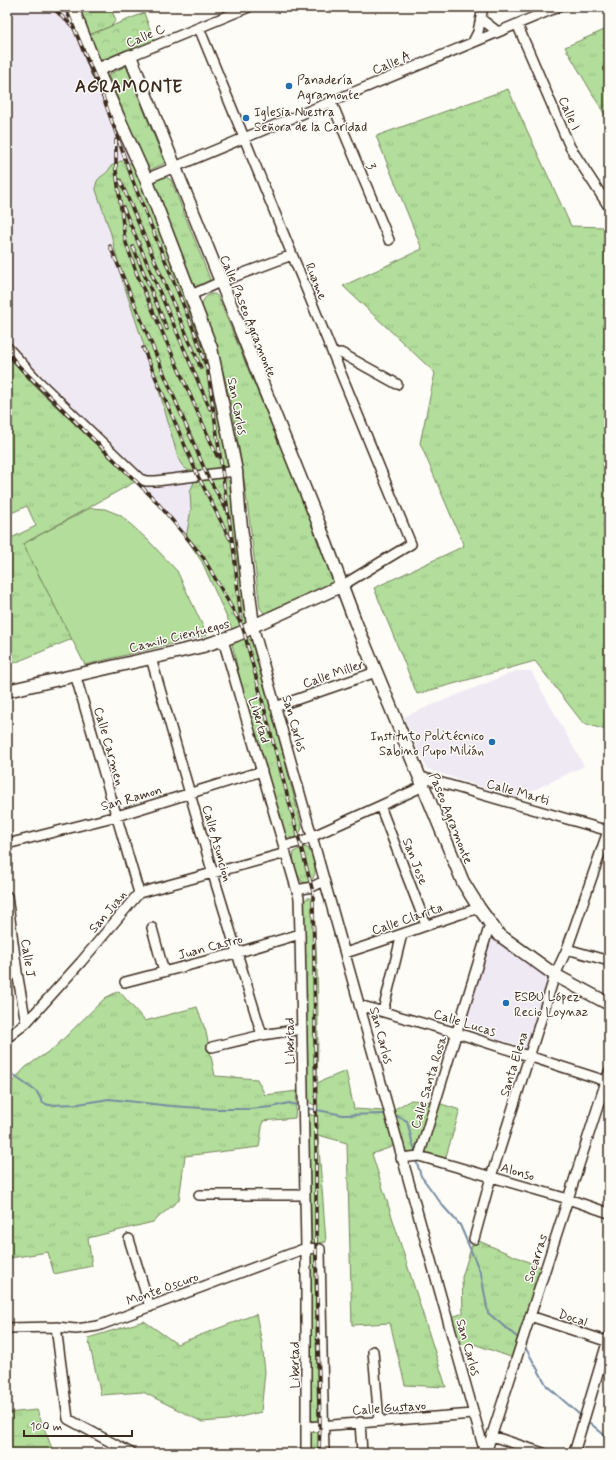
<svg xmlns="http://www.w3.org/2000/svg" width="616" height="1460" font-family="Mynerve,sans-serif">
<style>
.built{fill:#efe9f4}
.grass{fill:url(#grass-tufts);stroke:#76845c}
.park{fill:url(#park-crowns);stroke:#76845c}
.pitch{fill:#b2dd9b;stroke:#76845c}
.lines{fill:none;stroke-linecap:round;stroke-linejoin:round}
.stream{stroke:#768ca1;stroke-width:2}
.street-casing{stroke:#3b2a1e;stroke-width:12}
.secondary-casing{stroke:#3b2a1e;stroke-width:15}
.street{stroke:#fdfcf7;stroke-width:9}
.secondary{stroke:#fdfcf7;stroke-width:12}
.rail-casing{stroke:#3b2a1e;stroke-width:3.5}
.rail{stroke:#fdfcf7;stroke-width:2;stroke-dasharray:6;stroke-linecap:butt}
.poi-dot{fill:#1f6fb2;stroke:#fdfcf7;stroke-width:1.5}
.labels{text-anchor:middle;stroke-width:3;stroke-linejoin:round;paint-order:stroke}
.street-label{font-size:13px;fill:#3b2a1e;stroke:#fdfcf7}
.poi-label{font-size:13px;fill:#3b2a1e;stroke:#fdfcf7;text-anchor:start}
.district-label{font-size:17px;font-weight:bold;letter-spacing:1px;fill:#3b2a1e;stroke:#fdfcf7}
</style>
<defs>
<pattern id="grass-tufts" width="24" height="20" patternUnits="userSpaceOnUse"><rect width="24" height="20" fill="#b2dd9b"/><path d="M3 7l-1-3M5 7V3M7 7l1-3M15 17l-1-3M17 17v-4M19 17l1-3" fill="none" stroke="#9abe85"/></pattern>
<pattern id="park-crowns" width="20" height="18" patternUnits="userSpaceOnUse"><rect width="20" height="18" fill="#b2dd9b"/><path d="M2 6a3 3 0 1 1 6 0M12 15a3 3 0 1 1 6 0" fill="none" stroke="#9abe85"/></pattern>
</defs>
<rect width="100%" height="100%" fill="#fdfcf7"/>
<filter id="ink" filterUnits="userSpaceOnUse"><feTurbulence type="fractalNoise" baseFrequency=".025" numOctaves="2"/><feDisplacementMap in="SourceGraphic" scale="8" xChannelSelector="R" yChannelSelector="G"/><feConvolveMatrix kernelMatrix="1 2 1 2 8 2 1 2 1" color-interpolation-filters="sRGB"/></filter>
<g filter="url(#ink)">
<path class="built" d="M 7,7 L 72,7 L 211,348 L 253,626 L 244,632 L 203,557 L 155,500 L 19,366 L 7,351 Z
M 516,671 L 531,671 L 584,766 L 517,798 L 427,769 L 403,717 Z
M 493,938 L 549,978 L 526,1048 L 463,1028 L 489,945 Z"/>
<path class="grass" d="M 72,7 L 110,7 L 116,20 L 111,26 L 84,37 Z
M 609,28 L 609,122 L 565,47 Z
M 126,66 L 165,163 L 148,171 L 108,75 Z
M 508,89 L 571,226 L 605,227 L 609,233 L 609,731 L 583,723 L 535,661 L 417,694 L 374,588 L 464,546 L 420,443 L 435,373 L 343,286 L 422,249 L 376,136 Z
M 121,161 L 128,162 L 135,167 L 203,343 L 208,359 L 229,463 L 229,467 L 226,469 C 207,472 187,480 178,458 L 161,397 L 122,279 L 111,234 L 96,190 C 94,175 106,178 111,166 Z
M 166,177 L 171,180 L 210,279 L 210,282 L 195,288 L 193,286 L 154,186 L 155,182 L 157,180 Z
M 210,294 L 215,294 L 218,297 L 335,577 L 335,582 L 267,615 L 264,613 L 260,608 C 252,541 245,475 232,409 C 224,374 216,340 202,307 C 202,300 204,298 210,294 Z
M 7,351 L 140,479 L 23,544 L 72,639 L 7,666 L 7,540 L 36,526 L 27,506 L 7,515 Z
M 224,477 L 229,481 L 246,612 L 246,621 L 241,626 L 232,629 L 202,562 L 186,538 L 191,509 L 190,492 L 194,482 L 200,480 Z
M 247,636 L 252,643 L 278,734 L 302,828 L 298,837 L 291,838 L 285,837 L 243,693 L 232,643 Z
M 302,847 L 308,848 C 314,859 320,873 309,883 L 302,882 C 296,872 292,863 294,852 Z
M 307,898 L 310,898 L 313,900 C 318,961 319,1022 317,1083 L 346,1071 L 354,1109 L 384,1111 L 399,1142 L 391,1111 L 411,1100 L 435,1102 L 460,1110 L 444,1163 L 406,1152 L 400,1144 L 372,1154 L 446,1387 L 405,1385 L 390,1323 L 352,1325 L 347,1143 L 318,1135 L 326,1242 L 312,1244 L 308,1114 L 316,1116 L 318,1129 L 317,1096 L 316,1106 L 307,1101 L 302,904 Z
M 119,991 L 145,1021 L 197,1007 L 206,1032 L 215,1076 L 257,1079 L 265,1095 L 297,1091 L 295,1118 L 263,1121 L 259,1147 L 185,1156 L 179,1200 L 153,1222 L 88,1238 L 92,1266 L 54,1274 L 48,1252 L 10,1258 L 7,1290 L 7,1087 L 26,1067 L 55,1047 L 105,998 Z
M 474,1239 L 545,1269 L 516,1359 L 474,1344 L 454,1345 L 447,1319 L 463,1313 L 462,1277 Z
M 306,1248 L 316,1248 L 324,1453 L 306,1453 Z
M 256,1314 L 262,1343 L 265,1372 L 261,1412 L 227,1420 L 202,1422 L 143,1392 L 101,1395 L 88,1338 L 144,1321 L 177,1344 Z
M 37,1410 L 53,1451 L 51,1453 L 7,1453 L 7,1413 Z"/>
<path class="park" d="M 144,13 L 156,45 L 97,70 L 84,37 Z"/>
<path class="pitch" d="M 90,508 L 105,509 L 120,515 L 148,540 L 177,571 L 207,635 L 85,665 L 23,544 Z"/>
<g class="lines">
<path class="stream" d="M 7,1071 L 37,1092 L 43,1103 L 49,1105 L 78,1104 L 109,1099 L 171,1106 L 217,1109 L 248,1109 L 272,1107 L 289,1103 L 301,1106
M 307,1108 L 343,1115 L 385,1114
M 397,1116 L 407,1121 L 412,1141 L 416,1153
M 416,1160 L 421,1176 L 443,1206 L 460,1225 L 481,1274 L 488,1313 L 518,1338
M 525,1347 L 547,1386 L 580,1415
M 590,1423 L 609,1439"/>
<defs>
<path id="street" d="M 481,19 L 498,32
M 517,24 L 570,147 L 609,207
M 199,28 L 411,544 L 343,585
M 473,42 L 478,32 L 483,7
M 130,56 L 249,7
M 331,101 L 389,240
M 146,179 L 558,7
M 191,295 L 220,282 L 292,255
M 7,347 L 37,380 L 140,479 L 146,481 L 156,481 L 236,471
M 333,354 L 341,353 L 397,384
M 253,626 L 485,1453
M 223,640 L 299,898 L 300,934 L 306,1248 L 306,1453
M 151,658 L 213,874 L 262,1035
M 75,674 L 139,893
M 275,707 L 376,672
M 421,777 L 609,831
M 380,806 L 426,925
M 7,844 L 117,816 L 262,771
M 284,846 L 300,842 L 424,786
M 297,890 L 312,887 L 324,881
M 7,896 L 17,972 L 26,1023
M 152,928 L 164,972
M 567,949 L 609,961
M 345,953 C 390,939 434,922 479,908
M 125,982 L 236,953 L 300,934
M 359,1005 L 457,1033 L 609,1082
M 383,1011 L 402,934
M 7,1038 L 26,1023 L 81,962 L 139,893 L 286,853
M 212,1047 L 262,1035 L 302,1029
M 419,1156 L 490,924
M 401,1158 L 419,1156 L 568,1199 L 609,1213
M 199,1195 L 305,1195
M 129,1239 L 150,1307
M 474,1239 L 491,1177 L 555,975 L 567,949 L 608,831
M 530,1316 L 609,1342
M 56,1327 L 68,1419 L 131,1453
M 7,1328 L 56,1327 L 76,1329 L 98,1326 L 306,1248 L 320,1249 L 324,1453
M 373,1351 L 379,1421
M 360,1422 L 362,1453
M 307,1427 L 473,1414
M 492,1436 L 543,1453
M 486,1453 L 609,1072
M 574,1453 L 609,1336"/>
<path id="secondary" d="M 72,7 L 97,70 L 146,179 L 211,348 L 236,471 L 239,510 L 253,626
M 97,70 L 130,56 L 318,522 L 355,621 L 463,882 L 479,908 L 498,934 L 555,975 L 609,1004
M 7,691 L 203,646 C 220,640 239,636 253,626 L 343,585"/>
</defs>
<use href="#street" class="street-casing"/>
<use href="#secondary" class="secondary-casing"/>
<use href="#street" class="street"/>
<use href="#secondary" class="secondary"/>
<defs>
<path id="rail" d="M 52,7 L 72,26
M 65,7 L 101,91 L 134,184 L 196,336 L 208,372 L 234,553 L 241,620
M 116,140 L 116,170 L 125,240 L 138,277 L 217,456
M 120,180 L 201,368
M 123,207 L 210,409
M 110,246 L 207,475 L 226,509
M 133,247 L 167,329
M 143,348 L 198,476 L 230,539
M 7,351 L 19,366 L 155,500 L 203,557 L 241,624 L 244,632 L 313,892 L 316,1114 L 316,1248 L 320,1425 L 319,1453"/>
</defs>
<use href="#rail" class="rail-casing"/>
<use href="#rail" class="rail"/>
</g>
</g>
<g class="poi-dot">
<circle cx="289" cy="86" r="4"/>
<circle cx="246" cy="118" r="4"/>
<circle cx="492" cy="742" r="4"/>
<circle cx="506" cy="1003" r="4"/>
</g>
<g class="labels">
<g class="street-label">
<text transform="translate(145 35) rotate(-23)" y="5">Calle C</text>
<text transform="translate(391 62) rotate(-23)" y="5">Calle A</text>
<text transform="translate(570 113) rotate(67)" y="5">Calle I</text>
<text transform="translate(372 166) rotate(67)" y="5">3</text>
<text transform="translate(317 281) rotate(68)" y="5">Ruame</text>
<text transform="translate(249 316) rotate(68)" y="5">Calle Paseo Agramonte</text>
<text transform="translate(238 406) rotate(79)" y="5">San Carlos</text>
<text transform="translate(179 635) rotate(-14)" y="5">Camilo Cienfuegos</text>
<text transform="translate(333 673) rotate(-19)" y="5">Calle Miller</text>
<text transform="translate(260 720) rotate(73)" y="5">Libertad</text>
<text transform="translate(295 723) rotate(74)" y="5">San Carlos</text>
<text transform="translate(110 746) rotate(74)" y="5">Calle Carmen</text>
<text transform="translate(518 791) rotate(16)" y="5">Calle Marti</text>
<text transform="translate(131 797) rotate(-16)" y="5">San Ramon</text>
<text transform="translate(452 818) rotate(68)" y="5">Paseo Agramonte</text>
<text transform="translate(218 843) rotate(74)" y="5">Calle Asuncion</text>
<text transform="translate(416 861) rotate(69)" y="5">San Jose</text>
<text transform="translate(107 911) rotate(-50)" y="5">San Juan</text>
<text transform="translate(407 918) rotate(-19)" y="5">Calle Clarita</text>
<text transform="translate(210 946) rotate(-15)" y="5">Juan Castro</text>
<text transform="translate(29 958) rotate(82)" y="5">Calle J</text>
<text transform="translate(465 1022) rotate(17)" y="5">Calle Lucas</text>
<text transform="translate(382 1035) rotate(75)" y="5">San Carlos</text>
<text transform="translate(289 1041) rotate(-91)" y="5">Libertad</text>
<text transform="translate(513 1064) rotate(-73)" y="5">Santa Elena</text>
<text transform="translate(428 1082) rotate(-73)" y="5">Calle Santa Rosa</text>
<text transform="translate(518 1171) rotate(16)" y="5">Alonso</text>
<text transform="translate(535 1258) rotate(-72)" y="5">Socarras</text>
<text transform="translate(162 1288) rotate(-20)" y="5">Monte Oscuro</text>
<text transform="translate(573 1317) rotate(18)" y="5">Docal</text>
<text transform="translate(469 1347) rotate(74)" y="5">San Carlos</text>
<text transform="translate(294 1365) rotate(-90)" y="5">Libertad</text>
<text transform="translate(389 1407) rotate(-4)" y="5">Calle Gustavo</text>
</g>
<g class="poi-label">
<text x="297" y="84">Panadería<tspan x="297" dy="15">Agramonte</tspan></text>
<text x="254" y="116">Iglesia Nuestra<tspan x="254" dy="15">Señora de la Caridad</tspan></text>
<text x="484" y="740" text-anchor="end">Instituto Politécnico<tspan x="484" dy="15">Sabino Pupo Milián</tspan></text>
<text x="514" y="1001">ESBU López<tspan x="514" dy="15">Recio Loynaz</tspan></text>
</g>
<g class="district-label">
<text x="129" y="92">AGRAMONTE</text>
</g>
</g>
<rect width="616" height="1460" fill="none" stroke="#fdfcf7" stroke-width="24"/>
<rect x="12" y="12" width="592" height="1436" fill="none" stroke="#3b2a1e" stroke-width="1.5" filter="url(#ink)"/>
<path d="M24 1430v6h108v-6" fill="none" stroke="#3b2a1e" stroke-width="2"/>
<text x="30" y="1430" font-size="12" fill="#3b2a1e" stroke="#fdfcf7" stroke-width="3" paint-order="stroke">100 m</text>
</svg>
